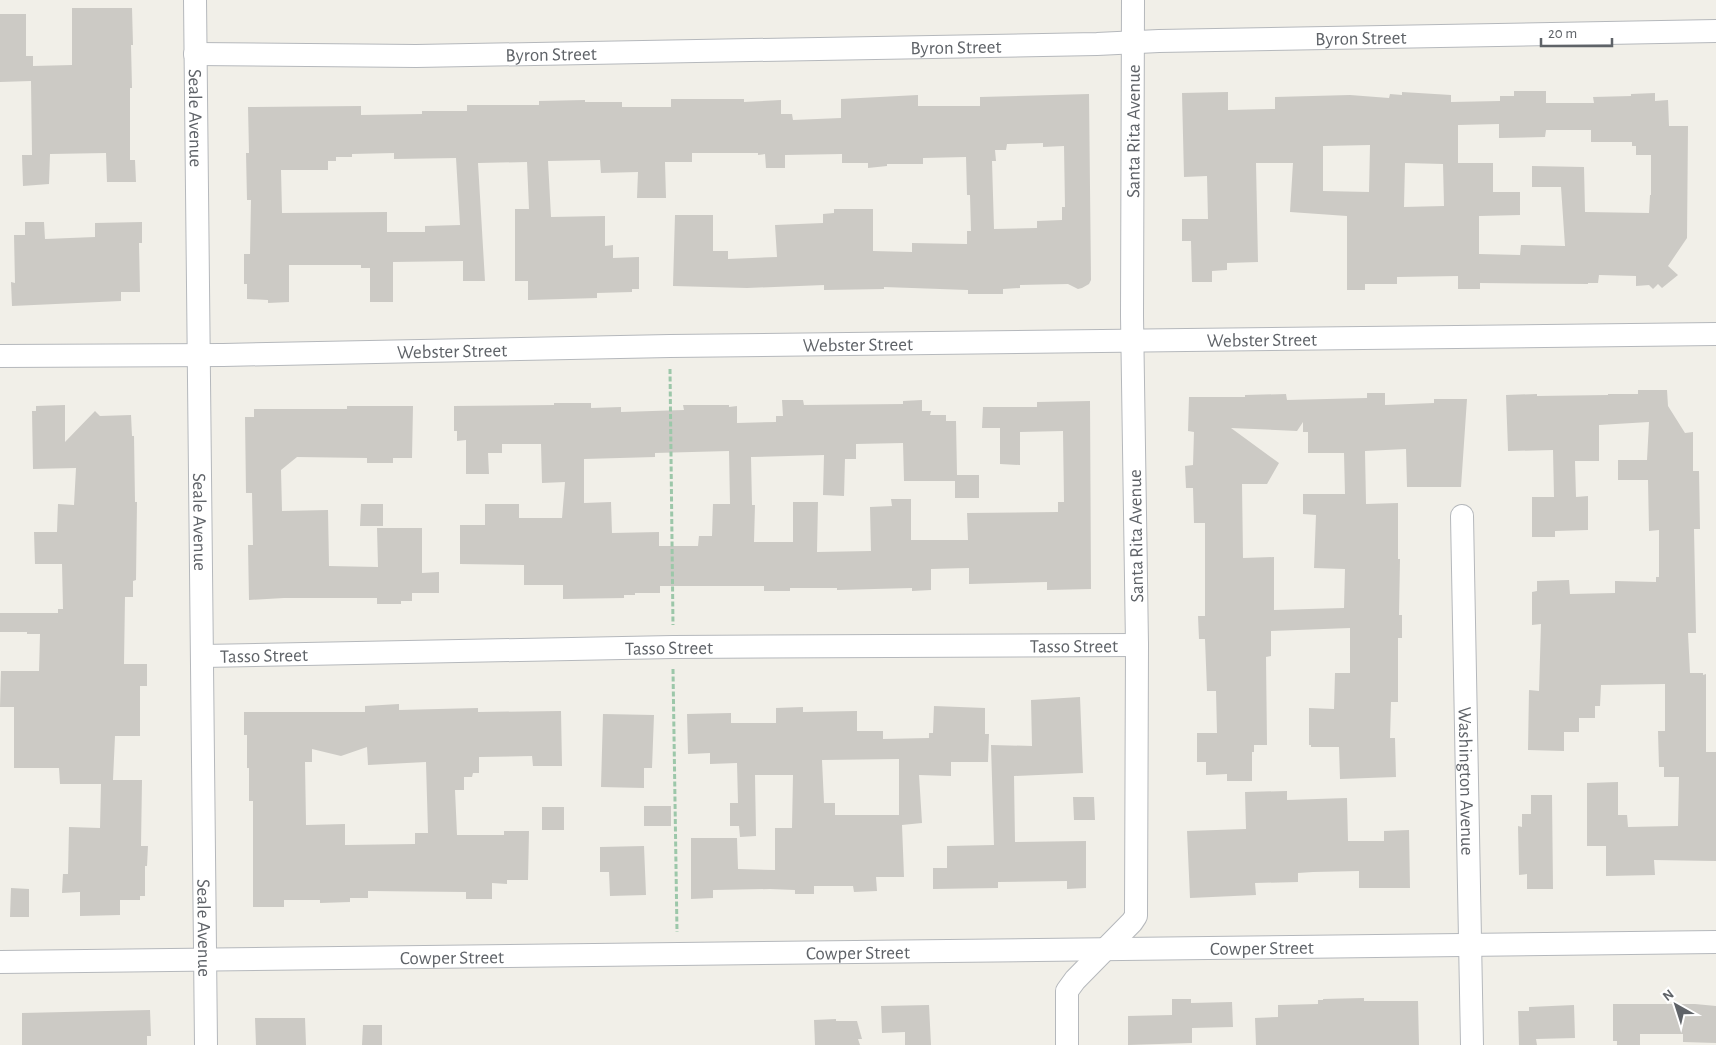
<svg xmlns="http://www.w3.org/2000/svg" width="1716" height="1045" font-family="'Alegreya Sans',sans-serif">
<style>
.building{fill:#cccac5;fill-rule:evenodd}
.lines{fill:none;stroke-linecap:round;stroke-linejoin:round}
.street-casing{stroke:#b5b8bc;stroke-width:24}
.path{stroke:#9cc7a9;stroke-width:3;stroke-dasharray:5 2.5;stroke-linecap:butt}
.street{stroke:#fff;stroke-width:22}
.labels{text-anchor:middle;stroke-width:4;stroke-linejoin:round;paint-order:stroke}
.street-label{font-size:19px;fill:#5f6368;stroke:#fff}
</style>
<rect width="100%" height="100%" fill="#f1efe8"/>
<path class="building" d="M 72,8 L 132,8 L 133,45 L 131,45 L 132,88 L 130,88 L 130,160 L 135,160 L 136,182 L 107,182 L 106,153 L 50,154 L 49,184 L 23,186 L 22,155 L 32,155 L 31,81 L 0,82 L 0,14 L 26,14 L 26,56 L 33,56 L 33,66 L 72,65 Z
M 1514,91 L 1546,91 L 1546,103 L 1594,103 L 1593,97 L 1631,96 L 1631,94 L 1655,93 L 1655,101 L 1668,100 L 1669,126 L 1688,126 L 1687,238 L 1668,266 L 1678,275 L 1662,288 L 1658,284 L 1653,289 L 1649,285 L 1636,286 L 1636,276 L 1599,275 L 1598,283 L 1588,283 L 1588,284 L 1480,283 L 1480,289 L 1458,289 L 1458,276 L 1397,277 L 1397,284 L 1365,284 L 1365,290 L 1347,290 L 1347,216 L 1290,212 L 1293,163 L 1256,163 L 1258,262 L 1227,263 L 1227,270 L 1212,271 L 1212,282 L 1192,282 L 1191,241 L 1182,241 L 1182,219 L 1208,219 L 1207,176 L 1184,177 L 1182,93 L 1228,92 L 1228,110 L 1275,109 L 1275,97 L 1350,95 L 1389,98 L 1390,94 L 1402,95 L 1402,92 L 1451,95 L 1451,102 L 1500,101 L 1500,96 L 1514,96 ZM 1499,124 L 1499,138 L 1545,137 L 1546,130 L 1591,130 L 1591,142 L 1632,142 L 1632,146 L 1636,146 L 1636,155 L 1651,155 L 1651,195 L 1650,195 L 1649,213 L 1585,212 L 1584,167 L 1532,166 L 1532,187 L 1561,187 L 1565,246 L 1521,245 L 1520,255 L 1479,254 L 1479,216 L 1520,215 L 1520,192 L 1493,192 L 1493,163 L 1458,163 L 1458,125 ZM 1370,145 L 1369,192 L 1323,191 L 1323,146 ZM 1405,163 L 1443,164 L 1444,206 L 1404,207 Z
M 1089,94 L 1091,280 L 1089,284 L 1082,288 L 1078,289 L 1068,284 L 1020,285 L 1020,288 L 1003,289 L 1003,294 L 968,294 L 968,290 L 884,287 L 884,289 L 824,290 L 824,285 L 747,288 L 673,286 L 675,215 L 713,215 L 713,251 L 728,251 L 728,259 L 777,257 L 775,225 L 823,223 L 823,214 L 834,213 L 834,209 L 873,209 L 873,251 L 912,252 L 912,243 L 967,244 L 967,231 L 971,231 L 970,195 L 967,195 L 966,157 L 923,158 L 923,164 L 887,164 L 887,166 L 868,168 L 868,163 L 842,163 L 842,154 L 785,155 L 785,168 L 766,168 L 765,154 L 758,155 L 758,153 L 692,153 L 692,162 L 665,162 L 666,198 L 637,198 L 638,172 L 601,173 L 600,160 L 548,161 L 551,217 L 605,216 L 605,246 L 613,245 L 613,258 L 639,257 L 639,289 L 632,289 L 632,292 L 597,293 L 597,298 L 528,300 L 528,281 L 515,281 L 515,209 L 529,209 L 527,162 L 478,163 L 485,281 L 463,281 L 463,261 L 393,262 L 393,302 L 370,302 L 370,268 L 361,268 L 361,265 L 289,265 L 289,302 L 268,303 L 268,300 L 247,299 L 247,284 L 244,284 L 244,254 L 250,254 L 251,200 L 247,200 L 246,153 L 249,153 L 248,107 L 361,106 L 361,115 L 422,114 L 422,111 L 467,111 L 467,105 L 539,105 L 539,101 L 585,100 L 585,102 L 622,102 L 622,107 L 671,107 L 671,99 L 744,99 L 744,102 L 781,100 L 781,114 L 792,114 L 793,120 L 841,118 L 841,99 L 918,95 L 918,106 L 980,106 L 980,97 ZM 1043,143 L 1043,147 L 1064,146 L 1065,207 L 1062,207 L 1062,220 L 1037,221 L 1037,228 L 994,229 L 992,161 L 996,161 L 995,150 L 1006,150 L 1007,144 ZM 394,153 L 394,159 L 456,158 L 460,225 L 425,226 L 425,232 L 387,232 L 387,212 L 282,213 L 281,170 L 328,170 L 328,161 L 336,161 L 336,157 L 352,157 L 352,154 Z
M 25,222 L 44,222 L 45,239 L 95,237 L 95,223 L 142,222 L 142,243 L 139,243 L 140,292 L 121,292 L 121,301 L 12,306 L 11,282 L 15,283 L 14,235 L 25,235 Z
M 1638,390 L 1667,390 L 1668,406 L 1685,433 L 1693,432 L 1693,471 L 1699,471 L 1700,529 L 1694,529 L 1696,633 L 1688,633 L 1690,673 L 1703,673 L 1703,675 L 1706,674 L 1706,752 L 1716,752 L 1716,861 L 1654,860 L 1655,875 L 1606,876 L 1606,846 L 1587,846 L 1587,783 L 1618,782 L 1618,815 L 1627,815 L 1628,827 L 1678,826 L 1679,777 L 1664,777 L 1664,767 L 1659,767 L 1658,731 L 1665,731 L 1665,684 L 1601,685 L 1600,706 L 1595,706 L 1595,718 L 1579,718 L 1579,732 L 1564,732 L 1564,751 L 1528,750 L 1529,690 L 1539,691 L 1541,624 L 1532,625 L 1532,592 L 1537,591 L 1537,581 L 1569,580 L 1570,594 L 1615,593 L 1615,581 L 1656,582 L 1656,577 L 1659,577 L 1659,530 L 1649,531 L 1648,480 L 1618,480 L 1618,460 L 1647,460 L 1649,422 L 1599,425 L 1599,461 L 1575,461 L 1576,497 L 1588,496 L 1588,530 L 1555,531 L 1555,537 L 1532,537 L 1532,497 L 1554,497 L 1553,450 L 1508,451 L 1506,395 L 1537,394 L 1537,396 L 1608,395 L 1608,394 L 1638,394 Z
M 1367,393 L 1385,393 L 1385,405 L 1434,403 L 1434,399 L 1467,399 L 1461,487 L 1407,487 L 1406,449 L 1365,451 L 1366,504 L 1398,503 L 1398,559 L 1400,559 L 1399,615 L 1402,615 L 1402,638 L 1398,638 L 1398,702 L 1391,702 L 1390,738 L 1395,738 L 1396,777 L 1340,779 L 1339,747 L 1311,747 L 1311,745 L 1309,745 L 1309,708 L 1334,709 L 1335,673 L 1350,673 L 1350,628 L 1271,631 L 1271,656 L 1266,657 L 1267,745 L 1254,745 L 1254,752 L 1252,752 L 1252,781 L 1227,781 L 1227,774 L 1206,775 L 1206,762 L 1197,762 L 1197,733 L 1217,733 L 1216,691 L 1207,691 L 1205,639 L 1199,639 L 1198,616 L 1205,616 L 1205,523 L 1194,523 L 1193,488 L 1186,488 L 1185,466 L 1193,465 L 1194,432 L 1188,431 L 1189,397 L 1245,397 L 1245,395 L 1286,394 L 1287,400 L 1367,398 ZM 1303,422 L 1303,432 L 1308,432 L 1308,453 L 1344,453 L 1345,494 L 1303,494 L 1303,514 L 1316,515 L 1314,568 L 1345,569 L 1344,608 L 1274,610 L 1274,557 L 1243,558 L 1242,484 L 1267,484 L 1279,463 L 1231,428 L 1297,431 Z
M 782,400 L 803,400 L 804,405 L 903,404 L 903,401 L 922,400 L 922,411 L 931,411 L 930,415 L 946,415 L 946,421 L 956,421 L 957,475 L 979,475 L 979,498 L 955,498 L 955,481 L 904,481 L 903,443 L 856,444 L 856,459 L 845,459 L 844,496 L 823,495 L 824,455 L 751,457 L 752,505 L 755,505 L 754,542 L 793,542 L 793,502 L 818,502 L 817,552 L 871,551 L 870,507 L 892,506 L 891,499 L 911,499 L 911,540 L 968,540 L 967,513 L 1058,512 L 1058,502 L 1064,502 L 1063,431 L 1020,432 L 1020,465 L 1000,464 L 1000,428 L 982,428 L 983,407 L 1037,407 L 1037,402 L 1090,401 L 1091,589 L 1047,590 L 1047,582 L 969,584 L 969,568 L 931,569 L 931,590 L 912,591 L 912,588 L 837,590 L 837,588 L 790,588 L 790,591 L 764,591 L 764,586 L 660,586 L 660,593 L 635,593 L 635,595 L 624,595 L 624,598 L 563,599 L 563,585 L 524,585 L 524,565 L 460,564 L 460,525 L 485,525 L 485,504 L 519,504 L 519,518 L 562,518 L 565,482 L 542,483 L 541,444 L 502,444 L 502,453 L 488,453 L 489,474 L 466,474 L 466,440 L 457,441 L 457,431 L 454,431 L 454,406 L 554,405 L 554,403 L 591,403 L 591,408 L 621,407 L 621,412 L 684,410 L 683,405 L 729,405 L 729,407 L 737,406 L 737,423 L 776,422 L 776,416 L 783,416 ZM 729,451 L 730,504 L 713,504 L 712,536 L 699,536 L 698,546 L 659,546 L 659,532 L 612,533 L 611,502 L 584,503 L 584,459 L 655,457 L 655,453 Z
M 65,405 L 65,442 L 95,411 L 100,416 L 131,415 L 132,436 L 134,436 L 135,502 L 137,502 L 136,580 L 133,581 L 133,597 L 125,597 L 124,664 L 147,664 L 147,686 L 140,686 L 140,736 L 115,736 L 113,780 L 142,780 L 141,846 L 148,846 L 147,866 L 145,866 L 145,896 L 140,896 L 140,900 L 120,900 L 120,915 L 80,916 L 80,892 L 62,893 L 63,874 L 68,874 L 69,827 L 100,828 L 101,784 L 60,784 L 59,768 L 14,768 L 14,707 L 0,707 L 1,671 L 39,671 L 40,634 L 27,634 L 27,632 L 0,632 L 0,613 L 58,613 L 58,609 L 63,609 L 62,564 L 35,564 L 34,532 L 57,532 L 58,504 L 74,505 L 76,468 L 33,469 L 32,411 L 36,411 L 36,406 Z
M 347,406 L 413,406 L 412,458 L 393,458 L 393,463 L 367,463 L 367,458 L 297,457 L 281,470 L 282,511 L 328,510 L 329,566 L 378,567 L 377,528 L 422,528 L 422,573 L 439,572 L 439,593 L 412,593 L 412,601 L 401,601 L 401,604 L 377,604 L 377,598 L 284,598 L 249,600 L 248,545 L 253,545 L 252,493 L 246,493 L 245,417 L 254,417 L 254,409 L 347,409 Z
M 361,504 L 383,504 L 383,526 L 360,526 Z
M 1080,697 L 1083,773 L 1014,776 L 1015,842 L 1086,841 L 1086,888 L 1067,889 L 1067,881 L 998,882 L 998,888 L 933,889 L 933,868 L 947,868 L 947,846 L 994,845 L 991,745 L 1032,746 L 1031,700 Z
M 399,704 L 399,710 L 478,708 L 478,712 L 561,711 L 562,766 L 533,766 L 532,756 L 479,757 L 479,773 L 473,773 L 472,777 L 464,777 L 464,790 L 455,790 L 457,835 L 504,835 L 504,831 L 529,831 L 528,880 L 507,880 L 507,884 L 492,883 L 492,899 L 466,899 L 466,892 L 368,891 L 368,898 L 350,898 L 350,902 L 320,903 L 320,900 L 284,900 L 284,907 L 253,907 L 253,801 L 249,801 L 249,768 L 247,768 L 247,735 L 244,735 L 244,712 L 365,712 L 365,706 ZM 367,747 L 368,765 L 426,762 L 428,833 L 415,833 L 415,844 L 345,845 L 345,824 L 306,825 L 305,762 L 312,762 L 312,749 L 341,756 Z
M 934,706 L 985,708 L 985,734 L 989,734 L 988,762 L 951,762 L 951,776 L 919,775 L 922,823 L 902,825 L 904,877 L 876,877 L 877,891 L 854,892 L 853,886 L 814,886 L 814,894 L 795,894 L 795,890 L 770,889 L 713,890 L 713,898 L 691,899 L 691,838 L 737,838 L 738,869 L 775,870 L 775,828 L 792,828 L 793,775 L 755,775 L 756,836 L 740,837 L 739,826 L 730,826 L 730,803 L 738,803 L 737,763 L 710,764 L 710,753 L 688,754 L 687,714 L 731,713 L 731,723 L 776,723 L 776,708 L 803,707 L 803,712 L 857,711 L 857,731 L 883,731 L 883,739 L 929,738 L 929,733 L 933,733 ZM 899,759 L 899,815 L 835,815 L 835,803 L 824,803 L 822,760 Z
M 603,714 L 654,715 L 652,768 L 644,768 L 644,788 L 601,787 Z
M 1287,791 L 1287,800 L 1347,798 L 1348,841 L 1384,841 L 1384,831 L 1409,830 L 1410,888 L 1359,888 L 1359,871 L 1313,872 L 1298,873 L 1298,882 L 1255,883 L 1256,895 L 1190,898 L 1187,831 L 1246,829 L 1245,792 Z
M 1531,795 L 1552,795 L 1553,889 L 1527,889 L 1527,874 L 1519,875 L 1518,826 L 1522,827 L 1522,814 L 1531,814 Z
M 1073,797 L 1094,797 L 1095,820 L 1074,820 Z
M 644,806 L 671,806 L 671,826 L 644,826 Z
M 542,807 L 564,807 L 564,830 L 542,830 Z
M 644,846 L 646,895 L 610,896 L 609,872 L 600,872 L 600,847 Z
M 11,888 L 29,889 L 29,917 L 10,917 Z
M 1364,998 L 1364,1001 L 1418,1001 L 1419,1045 L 1256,1045 L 1255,1018 L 1278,1017 L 1278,1005 L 1318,1004 L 1318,1000 L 1323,1000 L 1323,999 Z
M 1172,999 L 1191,999 L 1191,1003 L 1232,1002 L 1233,1027 L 1192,1028 L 1192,1043 L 1128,1045 L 1128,1016 L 1172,1015 Z
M 1613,1004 L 1695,1004 L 1716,1006 L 1716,1043 L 1683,1042 L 1683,1034 L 1640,1034 L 1640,1045 L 1617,1045 L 1617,1041 L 1613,1041 Z
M 929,1005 L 931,1045 L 905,1045 L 905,1032 L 882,1033 L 881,1006 Z
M 1574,1005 L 1575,1038 L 1536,1039 L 1537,1045 L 1519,1045 L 1518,1011 L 1529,1011 L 1529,1007 Z
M 150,1010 L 151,1036 L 147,1036 L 147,1045 L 22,1045 L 22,1013 Z
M 255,1018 L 305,1018 L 306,1045 L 256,1045 Z
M 836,1019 L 836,1021 L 857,1021 L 862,1039 L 858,1039 L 860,1045 L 815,1045 L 814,1020 Z
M 363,1025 L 382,1025 L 382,1045 L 362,1045 Z"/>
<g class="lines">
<defs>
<g id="street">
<path id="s1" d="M 195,0 L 206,1045"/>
<path id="s2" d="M 195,54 L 416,56 L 1097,44 L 1159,41 L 1716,31"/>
<path id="s3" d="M 0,356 L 223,355 L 670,346 L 1716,334"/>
<path id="s4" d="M 1462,516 L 1472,1045"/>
<path id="s5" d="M 203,656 L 673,647 L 1137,645"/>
<path id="s6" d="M 0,962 L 1716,942"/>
<path id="s7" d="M 1067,1045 L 1067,991 L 1075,980 L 1132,922 L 1136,916 L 1137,645 L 1132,316 L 1133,0"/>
</g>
</defs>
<use href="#street" class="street-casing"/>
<path class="path" d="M 670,369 L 673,625
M 673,669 L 677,932"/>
<use href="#street" class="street"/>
</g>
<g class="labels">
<g class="street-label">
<text dy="7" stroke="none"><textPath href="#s2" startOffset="1166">Byron Street</textPath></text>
<text dy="7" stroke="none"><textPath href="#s2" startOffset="761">Byron Street</textPath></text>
<text dy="7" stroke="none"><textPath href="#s2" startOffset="356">Byron Street</textPath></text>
<text dy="7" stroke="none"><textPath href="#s1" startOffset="118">Seale Avenue</textPath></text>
<text dy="7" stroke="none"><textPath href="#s7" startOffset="941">Santa Rita Avenue</textPath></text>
<text dy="7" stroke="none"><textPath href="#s3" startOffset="1262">Webster Street</textPath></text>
<text dy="7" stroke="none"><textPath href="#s3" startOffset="858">Webster Street</textPath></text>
<text dy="7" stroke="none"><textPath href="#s3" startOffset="452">Webster Street</textPath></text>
<text dy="7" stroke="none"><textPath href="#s1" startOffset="522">Seale Avenue</textPath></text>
<text transform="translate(1135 536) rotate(-91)" y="7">Santa Rita Avenue</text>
<text dy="7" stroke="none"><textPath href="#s5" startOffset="871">Tasso Street</textPath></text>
<text dy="7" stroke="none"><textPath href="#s5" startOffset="466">Tasso Street</textPath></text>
<text dy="7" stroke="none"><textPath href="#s5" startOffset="61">Tasso Street</textPath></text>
<text dy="7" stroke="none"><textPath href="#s4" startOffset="265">Washington Avenue</textPath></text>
<text dy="7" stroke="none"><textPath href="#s1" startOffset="928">Seale Avenue</textPath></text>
<text dy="7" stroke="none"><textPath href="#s6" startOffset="1262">Cowper Street</textPath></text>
<text dy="7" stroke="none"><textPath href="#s6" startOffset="858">Cowper Street</textPath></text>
<text dy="7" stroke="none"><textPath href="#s6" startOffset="452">Cowper Street</textPath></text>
</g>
</g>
<g transform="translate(1676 1005) rotate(321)" stroke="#ffffff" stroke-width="4" paint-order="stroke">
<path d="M0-4L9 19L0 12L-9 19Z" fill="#5f6368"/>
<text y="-8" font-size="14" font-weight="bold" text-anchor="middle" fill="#5f6368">N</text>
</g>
<path d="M1541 38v8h71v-8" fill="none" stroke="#5f6368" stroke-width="2.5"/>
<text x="1548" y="38" font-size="15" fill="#5f6368" stroke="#ffffff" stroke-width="4" paint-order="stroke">20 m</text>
</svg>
